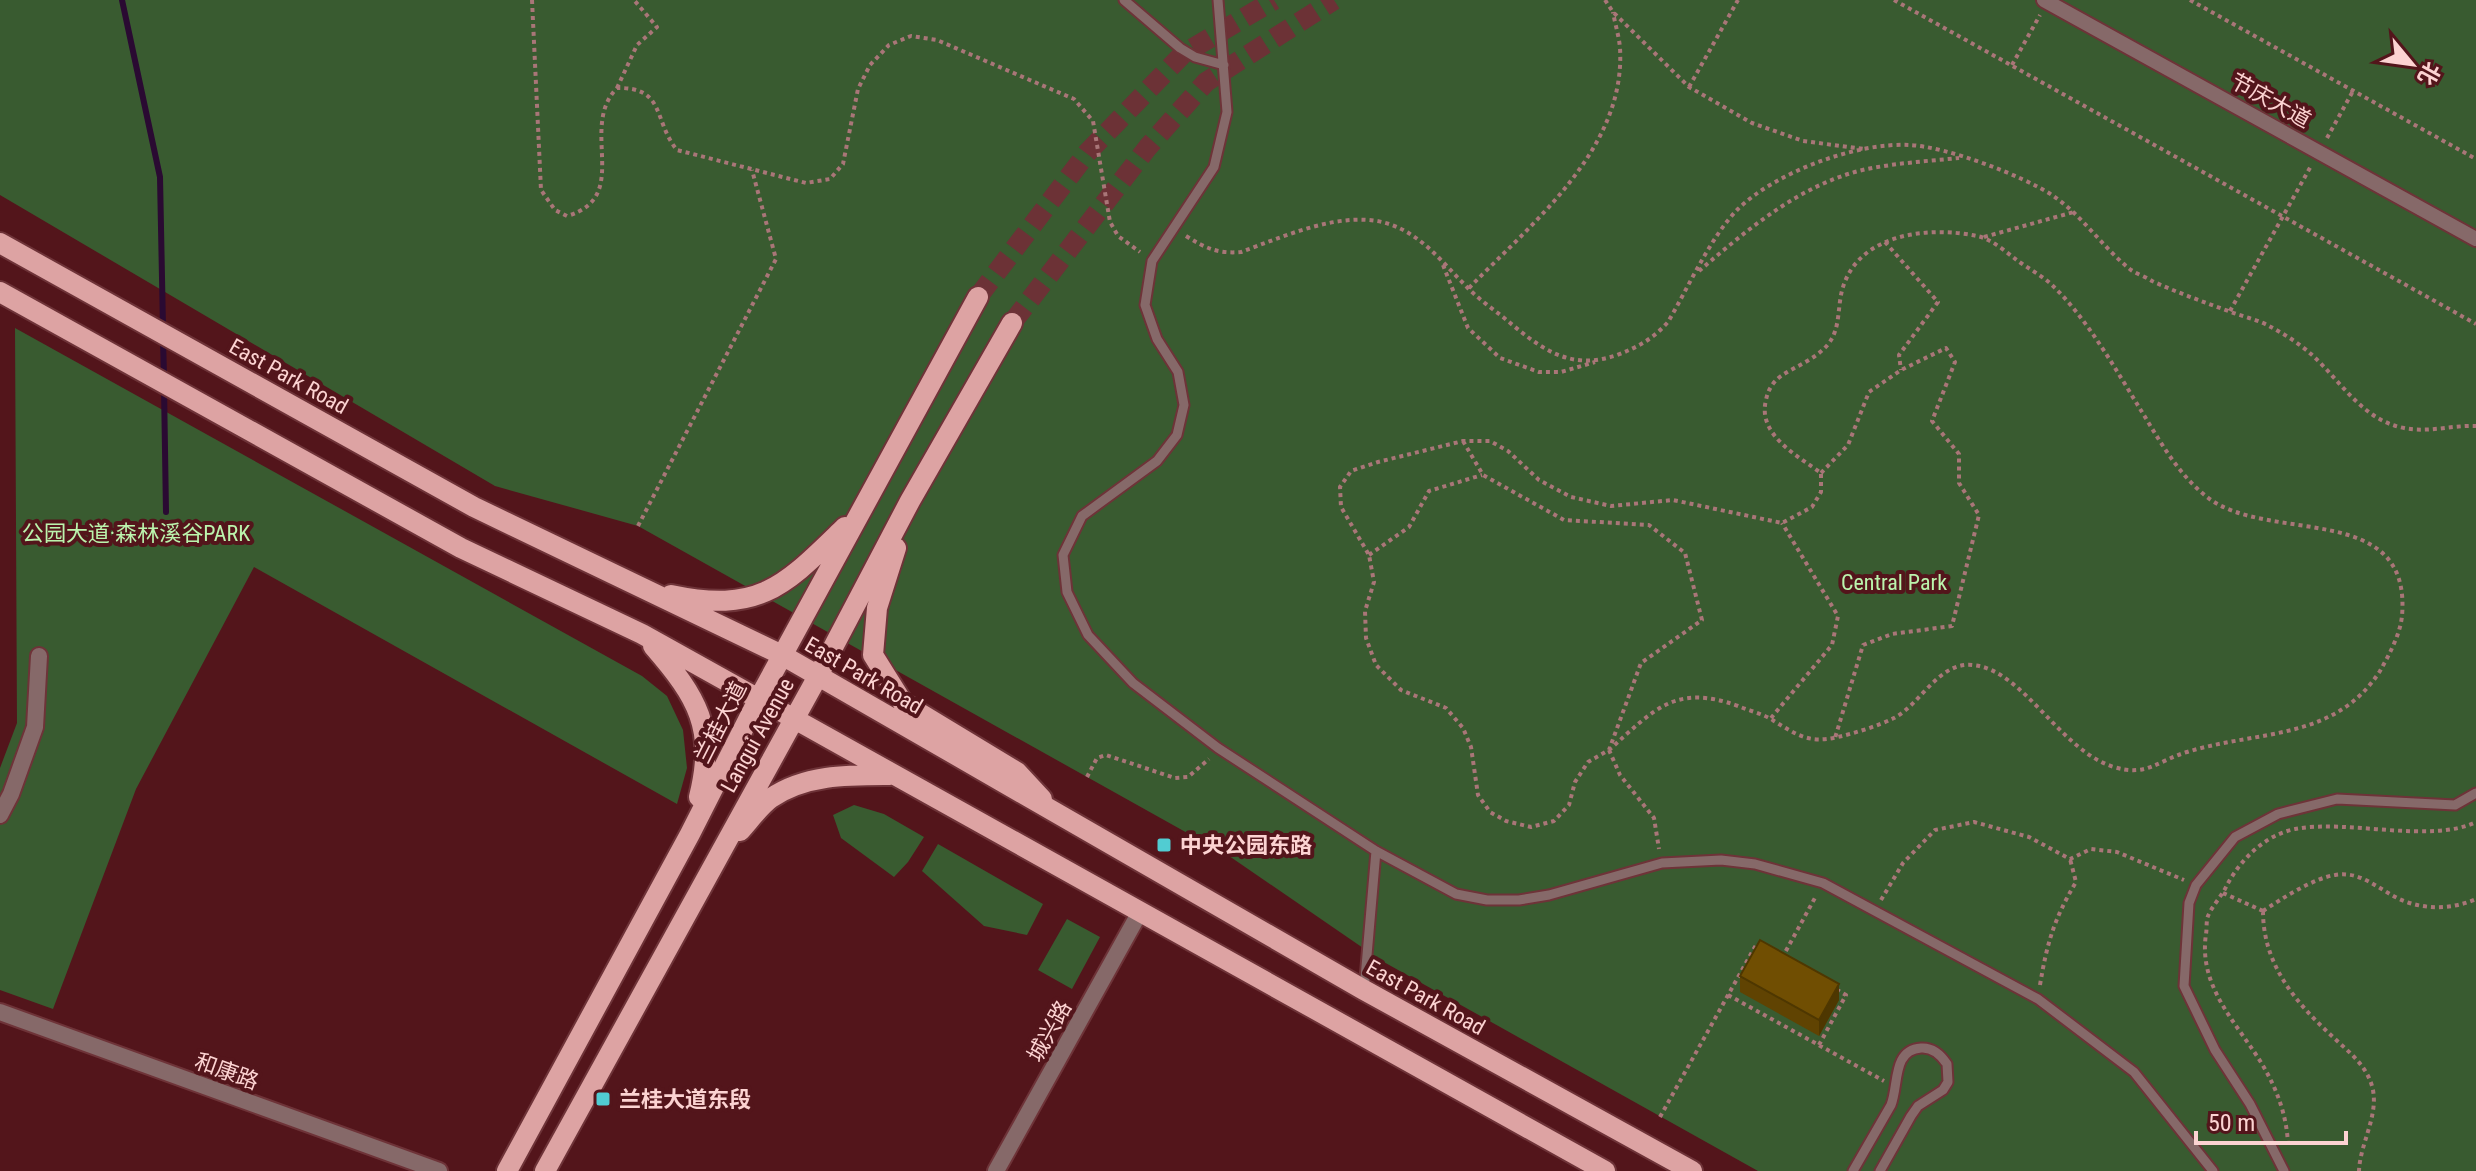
<svg xmlns="http://www.w3.org/2000/svg" width="2476" height="1171" font-family="'Roboto Condensed','Noto Sans SC',sans-serif">
<style>
.green{fill:#395b30}
.lines{fill:none;stroke-linecap:round;stroke-linejoin:round}
.stream{stroke:#2a0a32;stroke-width:6}
.primary-tunnel{stroke:#6c3236;stroke-width:20;stroke-dasharray:20 10;stroke-linecap:butt}
.service-casing{stroke:#6e3338;stroke-width:13}
.pedestrian-casing{stroke:#6e3338;stroke-width:18}
.minor-casing{stroke:#6e3338;stroke-width:20}
.tertiary-casing{stroke:#6e3338;stroke-width:20}
.primary-casing{stroke:#6e3338;stroke-width:24}
.path{stroke:#a97678;stroke-width:4;stroke-dasharray:4 4;stroke-linecap:butt}
.service{stroke:#866969;stroke-width:9}
.pedestrian{stroke:#866969;stroke-width:14}
.minor{stroke:#866969;stroke-width:16}
.tertiary{stroke:#866969;stroke-width:16}
.primary{stroke:#dda3a3;stroke-width:20}
.wall{fill:#604302}
.shaded-wall{fill:#4e3701}
.building{fill:#704e02;stroke:#4e3701;stroke-width:2}
.poi-dot{fill:#51ccd2;stroke:#53151b;stroke-width:3}
.labels{text-anchor:middle;stroke-width:8;stroke-linejoin:round;paint-order:stroke}
.street-label{font-size:22px;fill:#fcd3d2;stroke:#53151b}
.park-label{font-size:22px;fill:#bbf4ad;stroke:#53151b}
.poi-label{font-size:22px;font-weight:bold;fill:#fcd3d2;stroke:#53151b;text-anchor:start}
</style>
<rect width="100%" height="100%" fill="#53151b"/>
<path class="green" d="M 0,0 L 2476,0 L 2476,1171 L 1758,1171 L 1382,961 L 1232,858 L 638,526 L 495,486 L 0,195 Z
M 15,328 L 642,676 L 667,696 L 683,730 L 687,768 L 677,804 L 254,567 L 136,789 L 53,1009 L 0,990 L 0,768 L 17,723 Z
M 854,805 L 884,814 L 924,837 L 908,862 L 894,877 L 841,838 L 833,815 Z
M 938,844 L 1043,904 L 1027,935 L 984,926 L 922,871 Z
M 1067,919 L 1100,937 L 1072,989 L 1038,970 Z"/>
<g class="lines">
<path class="stream" d="M 122,0 L 160,177 L 163,328
M 163,339 L 164,376
M 164,387 L 166,512"/>
<path class="primary-tunnel" d="M 978,297 L 1087,153 L 1183,54 L 1274,0
M 1012,323 L 1148,147 L 1206,82 L 1334,0"/>
<defs>
<path id="service" d="M 1124,0 L 1180,48 L 1195,57 L 1224,65
M 1218,0 L 1227,112 L 1214,167 L 1152,261 L 1145,305 L 1157,339 L 1178,372 L 1184,405 L 1177,435 L 1157,461 L 1082,516 L 1063,555 L 1067,592 L 1088,635 L 1133,683 L 1218,748 L 1376,851 L 1456,894 L 1487,900 L 1519,900 L 1549,895 L 1662,863 L 1721,860 L 1755,864 L 1823,883 L 2038,999 L 2134,1072 L 2213,1171
M 1364,990 L 1376,851
M 1853,1171 L 1891,1105 C 1899,1085 1892,1050 1921,1048 C 1933,1047 1941,1055 1947,1064 L 1948,1082 L 1943,1090 L 1918,1106 L 1911,1116 L 1880,1171
M 2284,1171 L 2250,1104 L 2215,1050 L 2184,986 L 2189,903 L 2196,885 L 2235,837 L 2278,814 L 2337,799 L 2455,805 L 2476,793"/>
<path id="pedestrian" d="M 2044,0 L 2476,239"/>
<path id="minor" d="M 0,815 L 11,794 L 35,727 L 39,656"/>
<path id="tertiary" d="M 0,1012 L 439,1171
M 996,1171 L 1140,912"/>
<path id="primary" d="M 0,243 L 474,507 L 782,655 L 1364,990 L 1692,1171
M 0,292 L 461,548 L 642,634 L 1605,1171
M 896,548 L 877,608 L 873,655 L 903,703 L 1017,772 L 1042,799
M 671,595 C 761,614 785,585 845,527
M 653,646 C 698,698 716,728 699,797
M 740,831 C 750,820 760,806 771,798 C 806,774 850,775 890,775
M 507,1171 L 690,834 L 758,700 L 978,297
M 545,1171 L 818,676 L 910,501 L 1012,323"/>
</defs>
<use href="#service" class="service-casing"/>
<use href="#pedestrian" class="pedestrian-casing"/>
<use href="#minor" class="minor-casing"/>
<use href="#tertiary" class="tertiary-casing"/>
<use href="#primary" class="primary-casing"/>
<path class="path" d="M 532,0 L 541,190 L 555,210 L 567,216 C 633,197 578,128 617,88 C 666,87 653,121 677,150 L 806,183 L 830,179 L 843,164 L 858,89 L 870,65 L 889,45 L 911,36 L 937,40 L 1074,99 L 1093,121 L 1110,222 L 1118,236 L 1140,252
M 1605,0 L 1613,12 L 1689,87 L 1752,123 L 1803,141 L 1864,149
M 1894,0 L 2476,324
M 2190,0 L 2476,159
M 2012,65 L 2040,15
M 1689,87 L 1738,0
M 617,88 L 637,45 L 657,27 L 634,0
M 2327,138 L 2353,91
M 1186,236 C 1205,248 1218,254 1241,252 C 1285,236 1344,209 1389,224 C 1422,235 1442,262 1465,285 C 1476,297 1490,307 1503,317 C 1539,347 1568,372 1617,355 C 1638,347 1653,339 1668,322 C 1688,288 1711,236 1738,209 C 1776,172 1857,142 1910,145 C 1947,147 2021,175 2052,195 C 2083,216 2102,247 2131,270 C 2137,274 2146,277 2152,281 C 2178,293 2204,302 2231,312 C 2244,317 2259,320 2271,327 C 2284,334 2300,344 2311,354 C 2341,381 2362,420 2404,428 C 2428,433 2452,425 2476,426
M 1984,237 L 2074,212
M 1885,242 L 1938,302 L 1899,355 L 1901,370
M 1443,265 L 1468,328 L 1500,358 L 1539,372 L 1561,372 L 1595,362
M 1699,271 C 1748,229 1802,183 1867,169 C 1897,163 1928,161 1959,158
M 1469,288 C 1532,223 1626,149 1620,48 C 1619,36 1615,24 1613,12
M 2230,311 L 2311,166
M 1463,441 L 1483,475 L 1564,520 L 1649,525 L 1685,553 L 1702,620 L 1641,663 L 1609,750 L 1588,762 L 1575,782 L 1569,805 L 1554,821 L 1531,827 L 1506,821 L 1490,812 L 1478,795 L 1471,747 L 1463,728 L 1446,708 L 1401,690 L 1376,665 L 1366,638 L 1365,611 L 1374,582 L 1369,555 L 1341,507 L 1340,487 L 1351,471 L 1378,462 L 1463,441 L 1490,441 L 1508,451 L 1539,480 L 1571,497 L 1611,506 L 1673,500 L 1782,523 L 1812,507 L 1821,492 L 1821,473 C 1798,456 1757,435 1766,400 C 1768,390 1772,383 1781,376 C 1796,366 1818,358 1829,343 C 1841,327 1837,306 1843,287 C 1860,233 1929,226 1977,236 C 1992,239 2006,252 2018,261 C 2029,269 2041,275 2051,284 C 2087,318 2116,370 2142,412 C 2161,443 2178,474 2207,497 C 2268,545 2412,499 2402,616 C 2400,635 2389,655 2380,671 C 2335,741 2258,730 2187,752 C 2157,761 2147,777 2114,767 C 2060,751 2024,670 1973,665 C 1939,661 1921,704 1894,718 C 1878,726 1855,733 1838,737 C 1809,744 1797,735 1774,721 C 1764,714 1750,711 1738,706 C 1675,683 1654,710 1609,750
M 1821,473 L 1848,445 L 1869,392 L 1901,370 L 1946,348 L 1955,362 L 1932,421 L 1959,454 L 1959,483 L 1979,515 L 1952,626 L 1892,634 L 1863,645 L 1835,738
M 638,526 L 776,259 L 752,170
M 1369,555 L 1409,527 L 1429,491 L 1482,475
M 1771,718 L 1832,645 L 1838,616 L 1782,523
M 1609,750 L 1620,775 L 1654,818 L 1659,849
M 1087,777 L 1097,758 L 1106,755 L 1175,778 L 1188,777 L 1209,759
M 2223,893 L 2263,911
M 1881,900 L 1903,863 L 1935,830 L 1974,822 L 2029,837 L 2070,859 L 2091,849 L 2117,852 L 2184,880
M 2263,911 C 2263,965 2296,1003 2334,1038 C 2349,1052 2366,1065 2372,1086 C 2380,1114 2360,1143 2359,1171
M 2263,911 C 2281,899 2314,878 2335,875 C 2362,870 2381,892 2404,901 C 2427,910 2453,909 2476,899
M 1782,958 L 1816,896
M 2040,985 C 2047,943 2054,919 2076,882 L 2070,859
M 1728,995 L 1884,1081
M 1819,1045 L 1846,995 L 1834,988
M 1660,1117 L 1756,945 L 1760,947
M 2288,1145 C 2287,1116 2277,1089 2262,1064 C 2237,1023 2198,987 2206,934 C 2207,929 2206,921 2208,916 C 2212,906 2222,896 2227,885 C 2241,859 2265,835 2295,829 C 2348,819 2430,844 2476,822"/>
<use href="#service" class="service"/>
<use href="#pedestrian" class="pedestrian"/>
<use href="#minor" class="minor"/>
<use href="#tertiary" class="tertiary"/>
<use href="#primary" class="primary"/>
</g>
<path class="wall" d="M 1740,976 L 1839,1000 L 1819,1036 L 1740,992 Z"/>
<path class="shaded-wall" d="M 1839,984 L 1839,1000 L 1819,1036 L 1819,1020 Z"/>
<path class="building" d="M 1760,940 L 1839,984 L 1819,1020 L 1740,976 Z"/>
<g class="poi-dot">
<rect x="1156" y="837" width="16" height="16" rx="4"/>
<rect x="595" y="1091" width="16" height="16" rx="4"/>
</g>
<g class="labels">
<g class="street-label">
<text transform="translate(2271 100) rotate(29)" y="8">节庆大道</text>
<text transform="translate(289 376) rotate(29)" y="8">East Park Road</text>
<text transform="translate(864 675) rotate(30)" y="8">East Park Road</text>
<text transform="translate(720 722) rotate(-63)" y="8">兰桂大道</text>
<text transform="translate(757 735) rotate(-61)" y="8">Langui Avenue</text>
<text transform="translate(1426 997) rotate(29)" y="8">East Park Road</text>
<text transform="translate(1049 1031) rotate(-61)" y="8">城兴路</text>
<text transform="translate(227 1071) rotate(20)" y="8">和康路</text>
</g>
<g class="park-label">
<text x="136" y="541">公园大道·森林溪谷PARK</text>
<text x="1894" y="590">Central Park</text>
</g>
<g class="poi-label">
<text x="1180" y="853">中央公园东路</text>
<text x="619" y="1107">兰桂大道东段</text>
</g>
</g>
<g transform="translate(2412 64) rotate(119)" stroke="#53151b" stroke-width="6" paint-order="stroke">
<path d="M0-6L14 30L0 20L-14 30Z" fill="#fcd3d2"/>
<text y="-12" font-size="22" font-weight="bold" text-anchor="middle" fill="#fcd3d2">北</text>
</g>
<path d="M2196 1131v12h150v-12" fill="none" stroke="#fcd3d2" stroke-width="4"/>
<text x="2208" y="1131" font-size="24" fill="#fcd3d2" stroke="#53151b" stroke-width="6" paint-order="stroke">50 m</text>
</svg>
